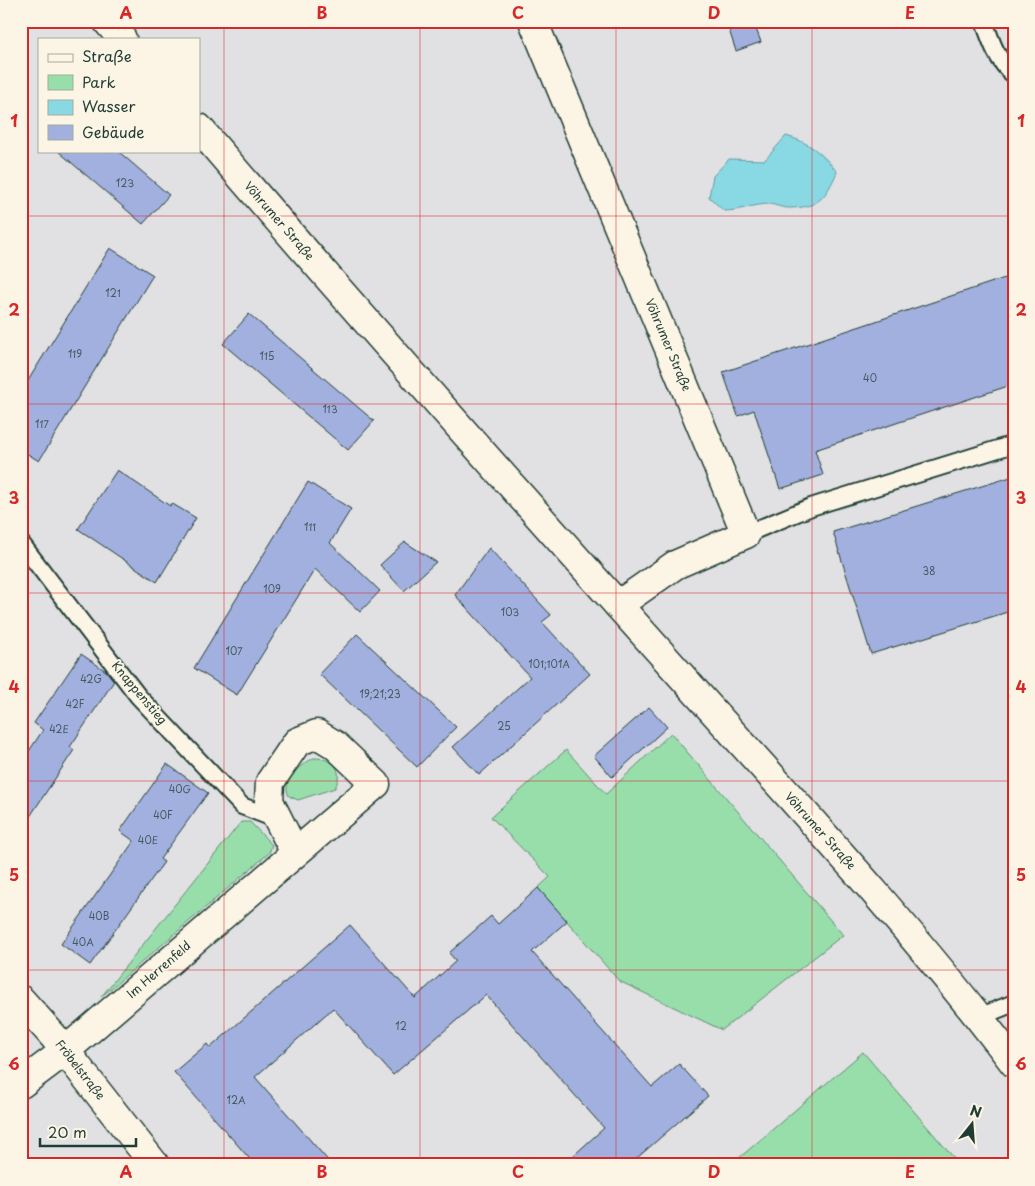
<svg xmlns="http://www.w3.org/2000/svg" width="1035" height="1186" font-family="'Playpen Sans',sans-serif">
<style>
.green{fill:#98deab;stroke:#5c8e70}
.water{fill:#89d9e5;stroke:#5f9b9e}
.building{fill:#a2b0df;stroke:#1f3d34}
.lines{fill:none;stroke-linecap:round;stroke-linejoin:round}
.lane-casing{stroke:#1f3d34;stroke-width:20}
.street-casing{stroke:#1f3d34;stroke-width:31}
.secondary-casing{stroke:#1f3d34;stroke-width:31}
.lane{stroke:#fcf5e5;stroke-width:16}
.street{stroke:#fcf5e5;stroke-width:28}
.secondary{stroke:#fcf5e5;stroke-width:28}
.grid{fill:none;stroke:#d62828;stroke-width:1;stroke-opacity:0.55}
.labels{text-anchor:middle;stroke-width:4;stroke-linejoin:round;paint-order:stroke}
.number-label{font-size:10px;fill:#405a5f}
.street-label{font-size:12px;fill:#1f3d34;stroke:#fcf5e5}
.neatline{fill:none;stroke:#d62828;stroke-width:2}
.grid-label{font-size:16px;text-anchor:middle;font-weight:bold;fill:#d62828}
</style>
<rect width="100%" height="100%" fill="#e1e0e3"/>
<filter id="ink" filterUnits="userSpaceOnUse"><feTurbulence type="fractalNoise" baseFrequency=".02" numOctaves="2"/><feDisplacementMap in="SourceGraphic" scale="10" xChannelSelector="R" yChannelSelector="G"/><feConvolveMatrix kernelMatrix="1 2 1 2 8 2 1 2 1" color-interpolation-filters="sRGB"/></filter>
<g filter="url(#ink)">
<path class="green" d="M 671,733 L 843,935 L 722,1030 L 619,981 L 538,888 L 550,877 L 491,817 L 566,750 L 606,794 Z
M 314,758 C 334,758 344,770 335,788 L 298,800 L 289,796 C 280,779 302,764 314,758 Z
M 241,822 L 250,822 L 272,845 L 269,853 L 101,997 Z
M 863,1052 L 960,1165 L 731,1165 Z"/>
<path class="water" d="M 786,136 C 809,142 822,153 837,172 C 826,197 819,208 789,208 C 782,208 776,205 770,204 C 754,204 740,211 724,211 L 709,197 L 713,176 L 729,159 L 765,160 Z"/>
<path class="building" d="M 726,21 L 753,21 L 761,42 L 736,51 Z
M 58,151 L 118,151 L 169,195 L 143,224 Z
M 110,248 L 153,275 L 39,461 L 21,450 L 21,392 Z
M 1014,275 L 1014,384 L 815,450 L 823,475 L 780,489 L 754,410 L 738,416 L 723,372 Z
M 249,314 L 374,421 L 348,450 L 223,344 Z
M 117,470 L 170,506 L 171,503 L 196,518 L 157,582 L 78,529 Z
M 1014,476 L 1014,610 L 871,654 L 833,532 Z
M 308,482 L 351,509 L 330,543 L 380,591 L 360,612 L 315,569 L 237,695 L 194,668 Z
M 405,542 L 436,562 L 404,591 L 380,565 Z
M 489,548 L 551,615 L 542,622 L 590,674 L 479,775 L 453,747 L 530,677 L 455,595 Z
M 357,634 L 456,727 L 417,767 L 319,674 Z
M 81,654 L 106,671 L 114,681 L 70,747 L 74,750 L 21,830 L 21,763 L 43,730 L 34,723 Z
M 649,707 L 667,727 L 612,777 L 594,756 Z
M 167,764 L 208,793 L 160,859 L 164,862 L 90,965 L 61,944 L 134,841 L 120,831 Z
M 538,888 L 567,921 L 532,952 L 652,1087 L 679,1064 L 708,1096 L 629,1165 L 563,1165 L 604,1128 L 486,995 L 393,1075 L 333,1008 L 255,1077 L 332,1165 L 255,1165 L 174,1072 L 207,1044 L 210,1048 L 350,925 L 415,998 L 456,961 L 449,953 L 491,916 L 498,924 Z"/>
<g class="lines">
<defs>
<path id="lane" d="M 984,21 C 990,39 998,63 1014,75
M 746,534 L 811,507 L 1014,444
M 21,543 L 138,696 L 242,806 L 278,820
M 979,1017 L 1014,1003"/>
<path id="street" d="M 533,21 L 746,534 L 675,565 L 618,605
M 21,1000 L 55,1038 L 155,1165
M 21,1084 L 65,1051 L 376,784 L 335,745 L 317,734 L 297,742 L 270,782 L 269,801 L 295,853"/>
<path id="secondary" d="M 107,21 L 122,39
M 199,128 C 350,305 505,479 660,652 C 780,787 905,919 1014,1063"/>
</defs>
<use href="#lane" class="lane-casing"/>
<use href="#street" class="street-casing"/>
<use href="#secondary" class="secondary-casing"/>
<use href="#lane" class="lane"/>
<use href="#street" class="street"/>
<use href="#secondary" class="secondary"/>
</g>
</g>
<path class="grid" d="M 224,21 L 224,1165M 420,21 L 420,1165M 616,21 L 616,1165M 812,21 L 812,1165M 21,216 L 1014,216M 21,404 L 1014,404M 21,593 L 1014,593M 21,781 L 1014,781M 21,970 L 1014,970"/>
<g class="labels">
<g class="number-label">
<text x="125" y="187">123</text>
<text x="113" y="297">121</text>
<text x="75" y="358">119</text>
<text x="267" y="360">115</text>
<text x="870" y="382">40</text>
<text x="330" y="413">113</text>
<text x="42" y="428">117</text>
<text x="310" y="531">111</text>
<text x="929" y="575">38</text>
<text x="272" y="593">109</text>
<text x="510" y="616">103</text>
<text x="234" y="655">107</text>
<text x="549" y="668">101;101A</text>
<text x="91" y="683">42G</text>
<text x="380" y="698">19;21;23</text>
<text x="75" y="708">42F</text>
<text x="504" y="730">25</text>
<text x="59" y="733">42E</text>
<text x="180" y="793">40G</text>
<text x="163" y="819">40F</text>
<text x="148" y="844">40E</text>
<text x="99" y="920">40B</text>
<text x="83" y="946">40A</text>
<text x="401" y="1030">12</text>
<text x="236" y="1104">12A</text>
</g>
<g class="street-label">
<text transform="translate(279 221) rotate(49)" y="4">Vöhrumer Straße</text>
<text transform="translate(668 345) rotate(67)" y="4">Vöhrumer Straße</text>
<text transform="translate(139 693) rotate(50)" y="4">Knappenstieg</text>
<text transform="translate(820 831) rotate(48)" y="4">Vöhrumer Straße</text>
<text transform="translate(159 970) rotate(-41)" y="4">Im Herrenfeld</text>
<text transform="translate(80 1070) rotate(52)" y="4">Fröbelstraße</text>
</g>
</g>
<rect width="1035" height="1186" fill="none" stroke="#fcf5e5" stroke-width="55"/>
<rect x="38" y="38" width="162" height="115" fill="#fcf5e5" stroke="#a4ab9e"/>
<rect x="48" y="54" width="25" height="8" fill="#fcf5e5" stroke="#a4ab9e"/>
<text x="82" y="62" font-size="15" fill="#1f3d34">Straße</text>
<rect x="48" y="75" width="25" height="15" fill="#98deab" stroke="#a4ab9e"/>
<text x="82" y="88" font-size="15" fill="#1f3d34">Park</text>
<rect x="48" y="100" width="25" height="15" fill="#89d9e5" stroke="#a4ab9e"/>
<text x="82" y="112" font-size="15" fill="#1f3d34">Wasser</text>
<rect x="48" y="125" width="25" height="15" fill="#a2b0df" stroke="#a4ab9e"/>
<text x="82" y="138" font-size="15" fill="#1f3d34">Gebäude</text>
<g transform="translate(972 1124) rotate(17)" stroke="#fcf5e5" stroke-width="4" paint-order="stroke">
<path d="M0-4L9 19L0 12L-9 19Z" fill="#1f3d34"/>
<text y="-8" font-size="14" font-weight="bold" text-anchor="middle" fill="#1f3d34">N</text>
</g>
<path d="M40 1138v8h96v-8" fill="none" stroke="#1f3d34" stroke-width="2.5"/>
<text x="48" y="1138" font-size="15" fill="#1f3d34" stroke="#fcf5e5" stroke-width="4" paint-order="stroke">20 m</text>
<rect x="28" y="28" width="980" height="1130" class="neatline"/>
<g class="grid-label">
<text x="126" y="19">A</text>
<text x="322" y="19">B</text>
<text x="518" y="19">C</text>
<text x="714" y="19">D</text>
<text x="910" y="19">E</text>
<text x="14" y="127">1</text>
<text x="1021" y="127">1</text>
<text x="14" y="316">2</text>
<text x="1021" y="316">2</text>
<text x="14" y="504">3</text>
<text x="1021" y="504">3</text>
<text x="14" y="693">4</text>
<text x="1021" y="693">4</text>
<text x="14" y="881">5</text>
<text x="1021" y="881">5</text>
<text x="14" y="1070">6</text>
<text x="1021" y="1070">6</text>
<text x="126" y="1178">A</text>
<text x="322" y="1178">B</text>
<text x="518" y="1178">C</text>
<text x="714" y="1178">D</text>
<text x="910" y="1178">E</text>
</g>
</svg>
